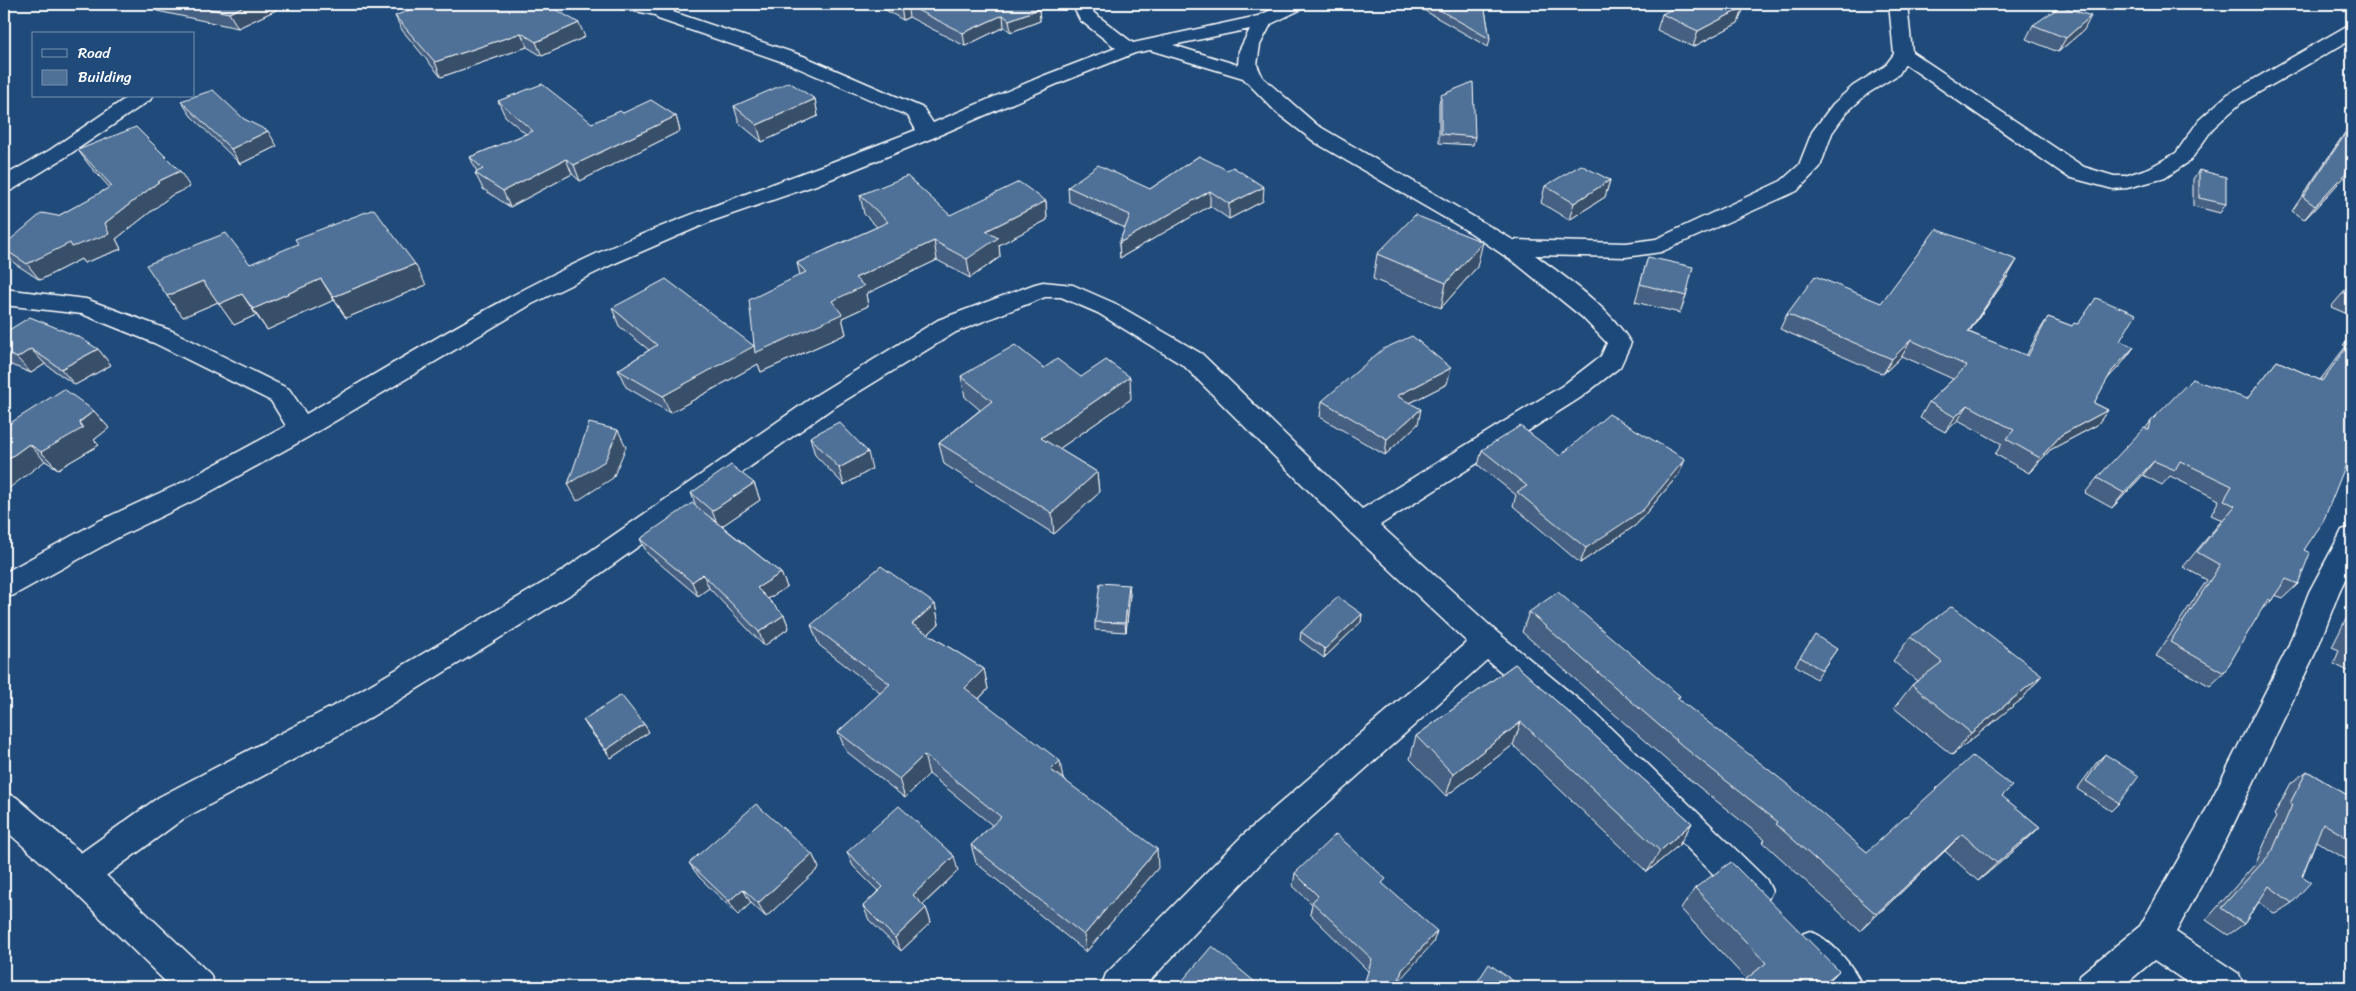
<svg xmlns="http://www.w3.org/2000/svg" width="2356" height="991" font-family="Sriracha,sans-serif">
<style>
.lines{fill:none;stroke-linecap:round;stroke-linejoin:round}
.minor-casing{stroke:#fff;stroke-width:3}
.secondary-casing{stroke:#fff;stroke-width:3}
.minor{fill:#1f4a7a;fill-rule:evenodd}
.secondary{fill:#1f4a7a;fill-rule:evenodd}
.wall{fill:#456182;stroke:#fff}
.shaded-wall{fill:#384f6a;stroke:#fff}
.building{fill:#507197;stroke:#fff}
</style>
<rect width="100%" height="100%" fill="#1f4a7a"/>
<filter id="ink" filterUnits="userSpaceOnUse"><feTurbulence type="fractalNoise" baseFrequency=".02" numOctaves="2"/><feDisplacementMap in="SourceGraphic" scale="10" xChannelSelector="R" yChannelSelector="G"/><feConvolveMatrix kernelMatrix="1 2 1 2 8 2 1 2 1" color-interpolation-filters="sRGB"/></filter>
<g filter="url(#ink)">
<g class="lines">
<defs>
<path id="minor" d="M 618,4 L 681,4 L 673,12 L 803,56 L 923,108 L 933,123 L 1043,76 L 1116,48 L 1080,20 L 1072,4 L 1090,4 L 1094,13 L 1133,43 L 1258,16 L 1284,4 L 1307,4 L 1304,8 L 1271,24 L 1260,45 L 1257,65 L 1263,78 L 1317,125 L 1513,240 L 1626,243 L 1656,239 L 1781,181 L 1799,165 L 1812,132 L 1833,104 L 1853,86 L 1885,66 L 1894,54 L 1889,4 L 1907,4 L 1912,52 L 2084,167 L 2114,176 L 2125,176 L 2149,168 L 2176,153 L 2199,120 L 2228,94 L 2345,27 L 2352,26 L 2352,39 L 2242,102 L 2213,128 L 2190,161 L 2165,178 L 2127,188 L 2113,189 L 2068,177 L 1905,64 L 1899,74 L 1867,94 L 1847,112 L 1832,133 L 1820,167 L 1797,191 L 1661,252 L 1626,257 L 1535,255 C 1569,280 1609,307 1631,343 L 1620,367 L 1580,398 L 1380,525 L 1498,633 L 1596,714 L 1766,879 L 1772,891 L 1766,903 L 1754,908 L 1742,903 L 1574,734 L 1487,660 L 1266,858 L 1144,987 L 1101,987 L 1106,974 L 1242,836 L 1467,642 L 1350,532 L 1184,366 L 1098,313 L 1061,297 L 1045,297 L 956,332 L 831,409 L 576,591 L 363,722 L 183,819 L 92,886 L 80,890 L 68,886 L 63,874 L 68,862 L 159,797 L 341,702 L 556,575 L 813,397 L 938,320 L 1035,284 L 1043,282 L 1073,285 L 1114,303 L 1202,354 L 1362,509 L 1562,386 L 1601,356 L 1607,343 L 1582,317 L 1518,265 L 1471,233 L 1316,143 L 1277,113 L 1243,78 L 1150,50 L 1135,53 L 1057,84 L 935,137 L 816,185 L 712,221 L 613,264 L 532,304 L 310,436 L 201,497 L 119,537 L 14,595 L 4,598 L 4,573 L 99,521 L 181,483 L 286,426 L 271,401 L 154,343 L 82,314 L 4,305 L 4,289 L 86,299 L 172,331 L 289,389 L 306,414 C 402,359 497,299 598,253 C 702,207 810,172 916,130 L 908,116 L 789,64 L 658,19 L 655,15 L 621,8 ZM 1250,29 L 1239,51 L 1238,65 L 1173,45 Z
M 129,96 L 153,96 L 150,100 L 64,158 L 12,190 L 4,191 L 4,176 L 50,150 Z
M 2352,527 L 2352,565 L 2339,592 L 2318,647 L 2227,838 L 2176,932 L 2239,974 L 2244,987 L 2194,987 L 2154,960 L 2122,987 L 2076,987 L 2081,974 L 2140,926 L 2203,816 L 2288,647 L 2309,592 L 2338,538 L 2342,530 Z
M 1810,931 C 1831,940 1855,966 1862,987 L 1820,987 L 1797,962 L 1792,949 L 1797,936 Z"/>
<path id="secondary" d="M 4,793 L 16,797 L 92,862 L 210,974 L 215,987 L 171,987 L 68,886 L 4,829 Z"/>
</defs>
<use href="#minor" class="minor-casing"/>
<use href="#secondary" class="secondary-casing"/>
<use href="#minor" class="minor"/>
<use href="#secondary" class="secondary"/>
</g>
<path class="wall" d="M 152,4 L 285,4 L 275,8 L 276,10 L 238,28 L 157,11 Z
M 875,4 L 1031,4 L 1039,9 L 1040,21 L 1011,32 L 1004,27 L 965,46 L 909,17 L 903,20 Z
M 1413,4 L 1484,4 L 1490,39 L 1488,47 Z
M 1744,7 L 1738,23 L 1693,47 L 1657,30 L 1662,14 Z
M 395,16 L 585,37 L 542,56 L 527,47 L 441,77 L 402,30 Z
M 2033,25 L 2084,30 L 2058,52 L 2026,39 Z
M 1441,95 L 1475,137 L 1473,145 L 1439,143 L 1439,103 Z
M 815,99 L 818,116 L 762,142 L 739,123 L 734,106 Z
M 181,101 L 244,119 L 277,146 L 240,164 L 191,116 Z
M 498,101 L 592,123 L 623,113 L 676,116 L 680,131 L 580,181 L 572,174 L 510,207 L 483,189 L 475,173 L 477,172 L 470,157 L 526,134 L 505,116 Z
M 2352,123 L 2352,169 L 2304,220 L 2292,211 L 2344,134 Z
M 78,150 L 190,187 L 172,195 L 116,239 L 121,249 L 84,263 L 81,259 L 40,280 L 14,263 L 4,250 L 4,245 L 58,216 L 110,188 L 89,165 Z
M 1199,156 L 1263,201 L 1229,219 L 1210,206 L 1120,258 L 1119,243 L 1125,228 L 1069,202 L 1068,187 L 1150,189 Z
M 2199,170 L 2226,204 L 2220,213 L 2193,206 L 2193,179 Z
M 1610,180 L 1605,197 L 1569,220 L 1541,203 L 1545,186 Z
M 860,195 L 950,215 L 1046,201 L 1047,220 L 999,245 L 1000,257 L 970,278 L 937,260 L 866,294 L 868,306 L 842,318 L 846,334 L 761,372 L 758,364 L 670,413 L 626,387 L 618,370 L 649,350 L 619,326 L 612,308 L 754,346 L 800,275 L 797,263 L 877,227 L 864,214 Z
M 1377,254 L 1477,267 L 1441,308 L 1373,279 Z
M 1648,257 L 1686,296 L 1680,313 L 1635,302 Z
M 250,264 L 426,285 L 346,318 L 334,300 L 267,330 L 256,315 L 234,325 L 218,302 L 183,317 L 167,296 Z
M 2008,276 L 1969,332 L 2026,356 L 2038,333 L 2048,317 L 2072,326 L 2120,341 L 2134,347 L 2123,362 L 2107,379 L 2094,403 L 2108,410 L 2097,425 L 2050,450 L 2029,473 L 1995,454 L 2002,444 L 1958,420 L 1945,432 L 1920,418 L 1929,402 L 1953,379 L 1902,356 L 1883,374 L 1780,329 L 1787,314 L 1881,303 Z
M 2352,282 L 2352,316 L 2331,307 Z
M 4,333 L 98,349 L 111,365 L 75,385 L 45,364 L 31,373 L 4,362 Z
M 2352,334 L 2352,450 L 2304,550 L 2298,584 L 2283,598 L 2275,595 L 2271,601 L 2260,611 L 2224,673 L 2210,686 L 2156,656 L 2207,580 L 2183,567 L 2222,520 L 2211,515 L 2219,500 L 2170,476 L 2162,485 L 2143,475 L 2112,508 L 2085,493 L 2097,478 L 2145,429 L 2151,421 L 2247,399 L 2277,361 L 2320,380 L 2346,346 L 2343,345 Z
M 1044,368 L 1081,377 L 1131,399 L 1059,449 L 1097,472 L 1099,493 L 1054,534 L 944,464 L 939,443 L 980,410 L 965,397 L 961,376 Z
M 1447,384 L 1410,403 L 1418,424 L 1385,455 L 1320,417 L 1322,401 Z
M 94,411 L 109,428 L 94,440 L 99,445 L 58,469 L 45,461 L 4,427 Z
M 810,437 L 872,469 L 844,485 L 815,455 Z
M 1482,450 L 1560,456 L 1685,459 L 1679,474 L 1636,525 L 1580,563 L 1513,506 L 1516,495 L 1478,465 Z
M 754,483 L 760,500 L 722,526 L 781,573 L 787,587 L 768,599 L 784,615 L 789,628 L 764,646 L 709,588 L 698,596 L 647,553 L 640,539 L 696,506 L 691,493 Z
M 1130,594 L 1126,632 L 1095,630 L 1095,622 Z
M 935,604 L 939,624 L 928,634 L 984,669 L 988,689 L 979,699 L 1158,868 L 1086,952 L 976,863 L 971,845 L 992,825 L 929,774 L 905,798 L 846,751 L 838,732 L 881,693 L 819,645 L 811,625 Z
M 2352,607 L 2352,673 L 2334,664 L 2339,650 L 2332,647 Z
M 1529,612 L 1680,696 L 1678,699 L 1867,852 L 2002,797 L 2040,827 L 2021,845 L 1978,881 L 1945,851 L 1860,931 L 1763,842 L 1765,840 L 1674,767 L 1522,632 Z
M 1362,614 L 1361,622 L 1324,658 L 1300,640 L 1301,632 Z
M 1910,637 L 2042,675 L 2022,699 L 1952,755 L 1894,708 L 1912,685 L 1917,681 L 1893,661 Z
M 1837,649 L 1816,679 L 1795,665 L 1800,657 Z
M 1515,664 L 1692,823 L 1679,845 L 1647,872 L 1513,745 L 1446,796 L 1410,759 L 1416,736 Z
M 583,720 L 644,724 L 649,732 L 611,758 L 588,728 Z
M 2105,754 L 2119,803 L 2111,811 L 2077,789 L 2097,762 Z
M 2307,771 L 2352,798 L 2352,863 L 2316,841 L 2292,903 L 2275,914 L 2259,902 L 2244,924 L 2228,935 L 2206,920 L 2256,863 L 2276,817 L 2274,815 L 2291,783 Z
M 847,852 L 958,871 L 923,905 L 926,908 L 931,922 L 901,951 L 869,920 L 863,906 L 878,891 L 853,866 Z
M 812,854 L 819,868 L 766,917 L 751,903 L 738,915 L 699,877 L 689,863 Z
M 1295,873 L 1384,885 L 1433,943 L 1368,971 L 1310,914 L 1312,904 L 1293,886 Z
M 1695,888 L 1823,987 L 1746,979 L 1681,909 Z"/>
<path class="shaded-wall" d="M 249,4 L 285,4 L 275,8 L 276,10 L 238,28 L 229,13 Z
M 907,5 L 909,17 L 903,20 L 901,7 Z
M 1744,7 L 1738,23 L 1693,47 L 1698,31 Z
M 1039,9 L 1040,21 L 1011,32 L 1009,20 Z
M 1003,15 L 1004,27 L 965,46 L 963,33 Z
M 2091,16 L 2084,30 L 2058,52 L 2066,38 Z
M 579,23 L 585,37 L 542,56 L 536,42 Z
M 521,33 L 527,47 L 441,77 L 435,62 Z
M 815,99 L 818,116 L 762,142 L 757,125 Z
M 676,116 L 680,131 L 580,181 L 574,165 Z
M 268,131 L 277,146 L 240,164 L 231,149 Z
M 566,159 L 572,174 L 510,207 L 503,191 Z
M 2352,166 L 2352,169 L 2304,220 L 2315,206 Z
M 180,171 L 190,187 L 172,195 L 116,239 L 121,249 L 84,263 L 81,259 L 40,280 L 27,264 L 105,223 L 161,180 Z
M 1610,180 L 1605,197 L 1569,220 L 1574,203 Z
M 1264,187 L 1263,201 L 1229,219 L 1229,204 Z
M 1210,191 L 1210,206 L 1120,258 L 1119,243 Z
M 1046,201 L 1047,220 L 999,245 L 1000,257 L 970,278 L 967,259 L 986,231 Z
M 934,241 L 937,260 L 866,294 L 868,306 L 842,318 L 846,334 L 761,372 L 758,364 L 670,413 L 663,396 L 832,301 L 855,278 Z
M 1483,242 L 1477,267 L 1441,308 L 1446,283 Z
M 2017,260 L 2008,276 L 1958,347 L 1968,332 Z
M 415,264 L 426,285 L 346,318 L 333,297 Z
M 321,279 L 334,300 L 267,330 L 253,309 Z
M 203,281 L 218,302 L 183,317 L 167,296 Z
M 242,294 L 256,315 L 234,325 L 219,304 Z
M 1911,340 L 1902,356 L 1883,374 L 1892,359 Z
M 2134,347 L 2123,362 L 2101,386 L 2112,371 Z
M 31,349 L 45,364 L 31,373 L 17,358 Z
M 98,349 L 111,365 L 75,385 L 61,369 Z
M 1451,368 L 1447,384 L 1394,411 L 1397,396 Z
M 1130,377 L 1131,399 L 1043,460 L 1041,438 Z
M 1968,405 L 1958,420 L 1945,432 L 1955,417 Z
M 1421,409 L 1418,424 L 1385,455 L 1387,439 Z
M 2108,410 L 2097,425 L 2050,450 L 2029,473 L 2040,458 L 2061,435 Z
M 94,411 L 109,428 L 94,440 L 99,445 L 58,469 L 41,452 Z
M 618,430 L 626,447 L 613,478 L 577,501 L 568,484 Z
M 29,444 L 45,461 L 4,492 L 4,462 Z
M 868,452 L 872,469 L 844,485 L 839,468 Z
M 1685,459 L 1679,474 L 1636,525 L 1580,563 L 1586,548 Z
M 2154,461 L 2143,475 L 2112,508 L 2124,493 Z
M 1097,472 L 1099,493 L 1054,534 L 1052,513 Z
M 754,483 L 760,500 L 719,528 L 712,511 Z
M 781,573 L 787,587 L 763,602 L 757,588 Z
M 703,574 L 709,588 L 698,596 L 692,582 Z
M 1129,585 L 1130,594 L 1126,632 L 1125,623 Z
M 935,604 L 939,624 L 917,644 L 912,624 Z
M 1362,614 L 1361,622 L 1324,658 L 1325,649 Z
M 784,615 L 789,628 L 764,646 L 759,632 Z
M 984,669 L 988,689 L 970,708 L 965,688 Z
M 2042,675 L 2022,699 L 1952,755 L 1971,733 Z
M 1521,722 L 1513,745 L 1446,796 L 1453,774 Z
M 644,724 L 649,732 L 611,758 L 606,750 Z
M 924,755 L 929,774 L 905,798 L 899,779 Z
M 1060,761 L 1063,780 L 1051,770 Z
M 1692,823 L 1679,845 L 1647,872 L 1660,851 Z
M 2040,827 L 2021,845 L 1978,881 L 1997,863 Z
M 1962,834 L 1945,851 L 1860,931 L 1876,914 Z
M 1157,849 L 1158,868 L 1086,952 L 1084,935 Z
M 812,854 L 819,868 L 766,917 L 758,903 Z
M 954,856 L 958,871 L 918,909 L 913,895 Z
M 743,889 L 751,903 L 738,915 L 729,901 Z
M 926,908 L 931,922 L 901,951 L 895,938 Z
M 1437,931 L 1433,943 L 1398,982 L 1402,970 Z
M 1839,971 L 1823,987 L 1819,987 Z"/>
<path class="building" d="M 186,4 L 249,4 L 229,13 Z
M 423,4 L 529,4 L 536,7 L 546,4 L 579,23 L 536,42 L 521,33 L 435,62 L 395,16 Z
M 894,4 L 1031,4 L 1039,9 L 1009,20 L 1003,15 L 963,33 L 907,5 L 901,7 Z
M 1429,4 L 1484,4 L 1490,39 Z
M 1682,4 L 1736,4 L 1744,7 L 1698,31 L 1662,14 Z
M 2061,6 L 2091,16 L 2066,38 L 2033,25 Z
M 789,82 L 815,99 L 757,125 L 734,106 Z
M 1473,82 L 1475,137 L 1441,134 L 1441,95 Z
M 542,84 L 592,123 L 620,111 L 623,113 L 651,100 L 676,116 L 574,165 L 566,159 L 503,191 L 475,173 L 483,169 L 470,157 L 533,131 L 498,101 Z
M 213,90 L 244,119 L 268,131 L 231,149 L 181,101 Z
M 2352,124 L 2352,166 L 2315,206 L 2303,197 Z
M 136,127 L 180,171 L 161,180 L 105,223 L 109,234 L 72,247 L 70,243 L 27,264 L 4,249 L 4,245 L 42,213 L 58,216 L 112,186 L 78,150 Z
M 1199,156 L 1227,170 L 1233,167 L 1264,187 L 1229,204 L 1210,191 L 1119,243 L 1130,215 L 1068,187 L 1098,165 L 1150,189 Z
M 1581,165 L 1610,180 L 1574,203 L 1545,186 Z
M 2199,170 L 2226,177 L 2226,204 L 2199,198 Z
M 907,176 L 950,215 L 1019,182 L 1046,201 L 986,231 L 998,238 L 967,259 L 934,241 L 855,278 L 864,286 L 832,301 L 842,314 L 755,353 L 749,300 L 806,272 L 797,263 L 888,222 L 860,195 Z
M 374,209 L 415,264 L 333,297 L 321,279 L 253,309 L 242,294 L 219,304 L 203,281 L 167,296 L 146,265 L 226,233 L 250,264 L 298,244 L 295,239 Z
M 1415,215 L 1483,242 L 1446,283 L 1377,254 Z
M 1936,229 L 2017,260 L 1968,332 L 2028,356 L 2048,317 L 2072,326 L 2074,323 L 2078,324 L 2096,298 L 2136,314 L 2120,341 L 2134,347 L 2112,371 L 2094,403 L 2108,410 L 2061,435 L 2040,458 L 2006,439 L 2014,430 L 1968,405 L 1955,417 L 1929,402 L 1967,366 L 1911,340 L 1892,359 L 1787,314 L 1815,276 L 1881,303 Z
M 1648,257 L 1693,267 L 1686,296 L 1640,284 Z
M 666,279 L 754,346 L 663,396 L 618,370 L 657,345 L 612,308 Z
M 2352,282 L 2352,296 L 2343,292 Z
M 30,317 L 79,337 L 98,349 L 61,369 L 31,349 L 17,358 L 4,352 L 4,333 Z
M 1412,336 L 1451,368 L 1397,396 L 1421,409 L 1387,439 L 1322,401 L 1383,349 Z
M 2352,340 L 2352,449 L 2323,522 L 2304,550 L 2310,553 L 2298,584 L 2286,579 L 2271,601 L 2268,599 L 2224,673 L 2170,642 L 2220,565 L 2197,552 L 2235,506 L 2224,500 L 2232,486 L 2180,461 L 2175,470 L 2154,461 L 2124,493 L 2097,478 L 2144,428 L 2149,430 L 2151,421 L 2192,379 L 2247,399 L 2277,361 L 2322,381 Z
M 1015,345 L 1044,368 L 1057,359 L 1081,377 L 1106,360 L 1130,377 L 1041,438 L 1097,472 L 1052,513 L 939,443 L 992,401 L 961,376 Z
M 64,389 L 94,411 L 79,422 L 83,428 L 41,452 L 29,444 L 4,462 L 4,427 Z
M 1609,414 L 1685,459 L 1643,510 L 1586,548 L 1517,492 L 1527,486 L 1482,450 L 1520,426 L 1560,456 Z
M 839,422 L 868,452 L 839,468 L 810,437 Z
M 589,423 L 618,430 L 605,461 L 568,484 Z
M 731,465 L 754,483 L 712,511 L 691,493 Z
M 692,503 L 781,573 L 757,588 L 784,615 L 759,632 L 703,574 L 692,582 L 640,539 Z
M 881,566 L 935,604 L 912,624 L 984,669 L 965,688 L 1060,761 L 1051,770 L 1157,849 L 1084,935 L 971,845 L 1001,817 L 924,755 L 899,779 L 838,732 L 890,684 L 811,625 Z
M 1100,583 L 1129,585 L 1125,623 L 1095,622 Z
M 1558,592 L 1680,696 L 1677,698 L 1787,784 L 1867,852 L 1972,756 L 2012,786 L 2002,796 L 2040,827 L 1997,863 L 1962,834 L 1876,914 L 1776,824 L 1778,822 L 1685,748 L 1529,612 Z
M 1338,597 L 1362,614 L 1325,649 L 1301,632 Z
M 1952,606 L 2042,675 L 1971,733 L 1912,685 L 1942,662 L 1910,637 Z
M 2352,622 L 2352,638 L 2346,635 Z
M 1815,635 L 1837,649 L 1822,670 L 1800,657 Z
M 2352,640 L 2352,654 L 2348,652 Z
M 1515,664 L 1692,823 L 1660,851 L 1521,722 L 1453,774 L 1416,736 Z
M 621,695 L 644,724 L 606,750 L 583,720 Z
M 2105,754 L 2139,776 L 2119,803 L 2086,781 Z
M 2307,771 L 2352,798 L 2352,841 L 2323,823 L 2302,876 L 2311,882 L 2292,903 L 2269,886 L 2244,924 L 2221,908 L 2272,852 L 2292,805 L 2290,803 Z
M 756,804 L 812,854 L 758,903 L 743,889 L 729,901 L 689,863 Z
M 899,806 L 954,856 L 913,895 L 926,908 L 895,938 L 863,906 L 883,887 L 847,852 Z
M 1336,834 L 1386,879 L 1382,883 L 1437,931 L 1402,970 L 1397,987 L 1363,987 L 1372,959 L 1312,902 L 1318,896 L 1295,873 Z
M 1731,862 L 1839,971 L 1819,987 L 1736,987 L 1766,963 L 1695,888 Z
M 1212,946 L 1261,987 L 1177,987 Z
M 1489,964 L 1522,987 L 1474,987 Z"/>
</g>
<rect width="2356" height="991" fill="none" stroke="#1f4a7a" stroke-width="20"/>
<rect x="10" y="10" width="2336" height="971" fill="none" stroke="#fff" stroke-width="2" filter="url(#ink)"/>
<rect x="32" y="32" width="162" height="65" fill="#1f4a7a" stroke="#7992af"/>
<rect x="42" y="49" width="25" height="8" fill="#1f4a7a" stroke="#7992af"/>
<text x="78" y="58" font-size="15" fill="#ffffff">Road</text>
<rect x="42" y="70" width="25" height="15" fill="#507197" stroke="#7992af"/>
<text x="78" y="82" font-size="15" fill="#ffffff">Building</text>
</svg>
